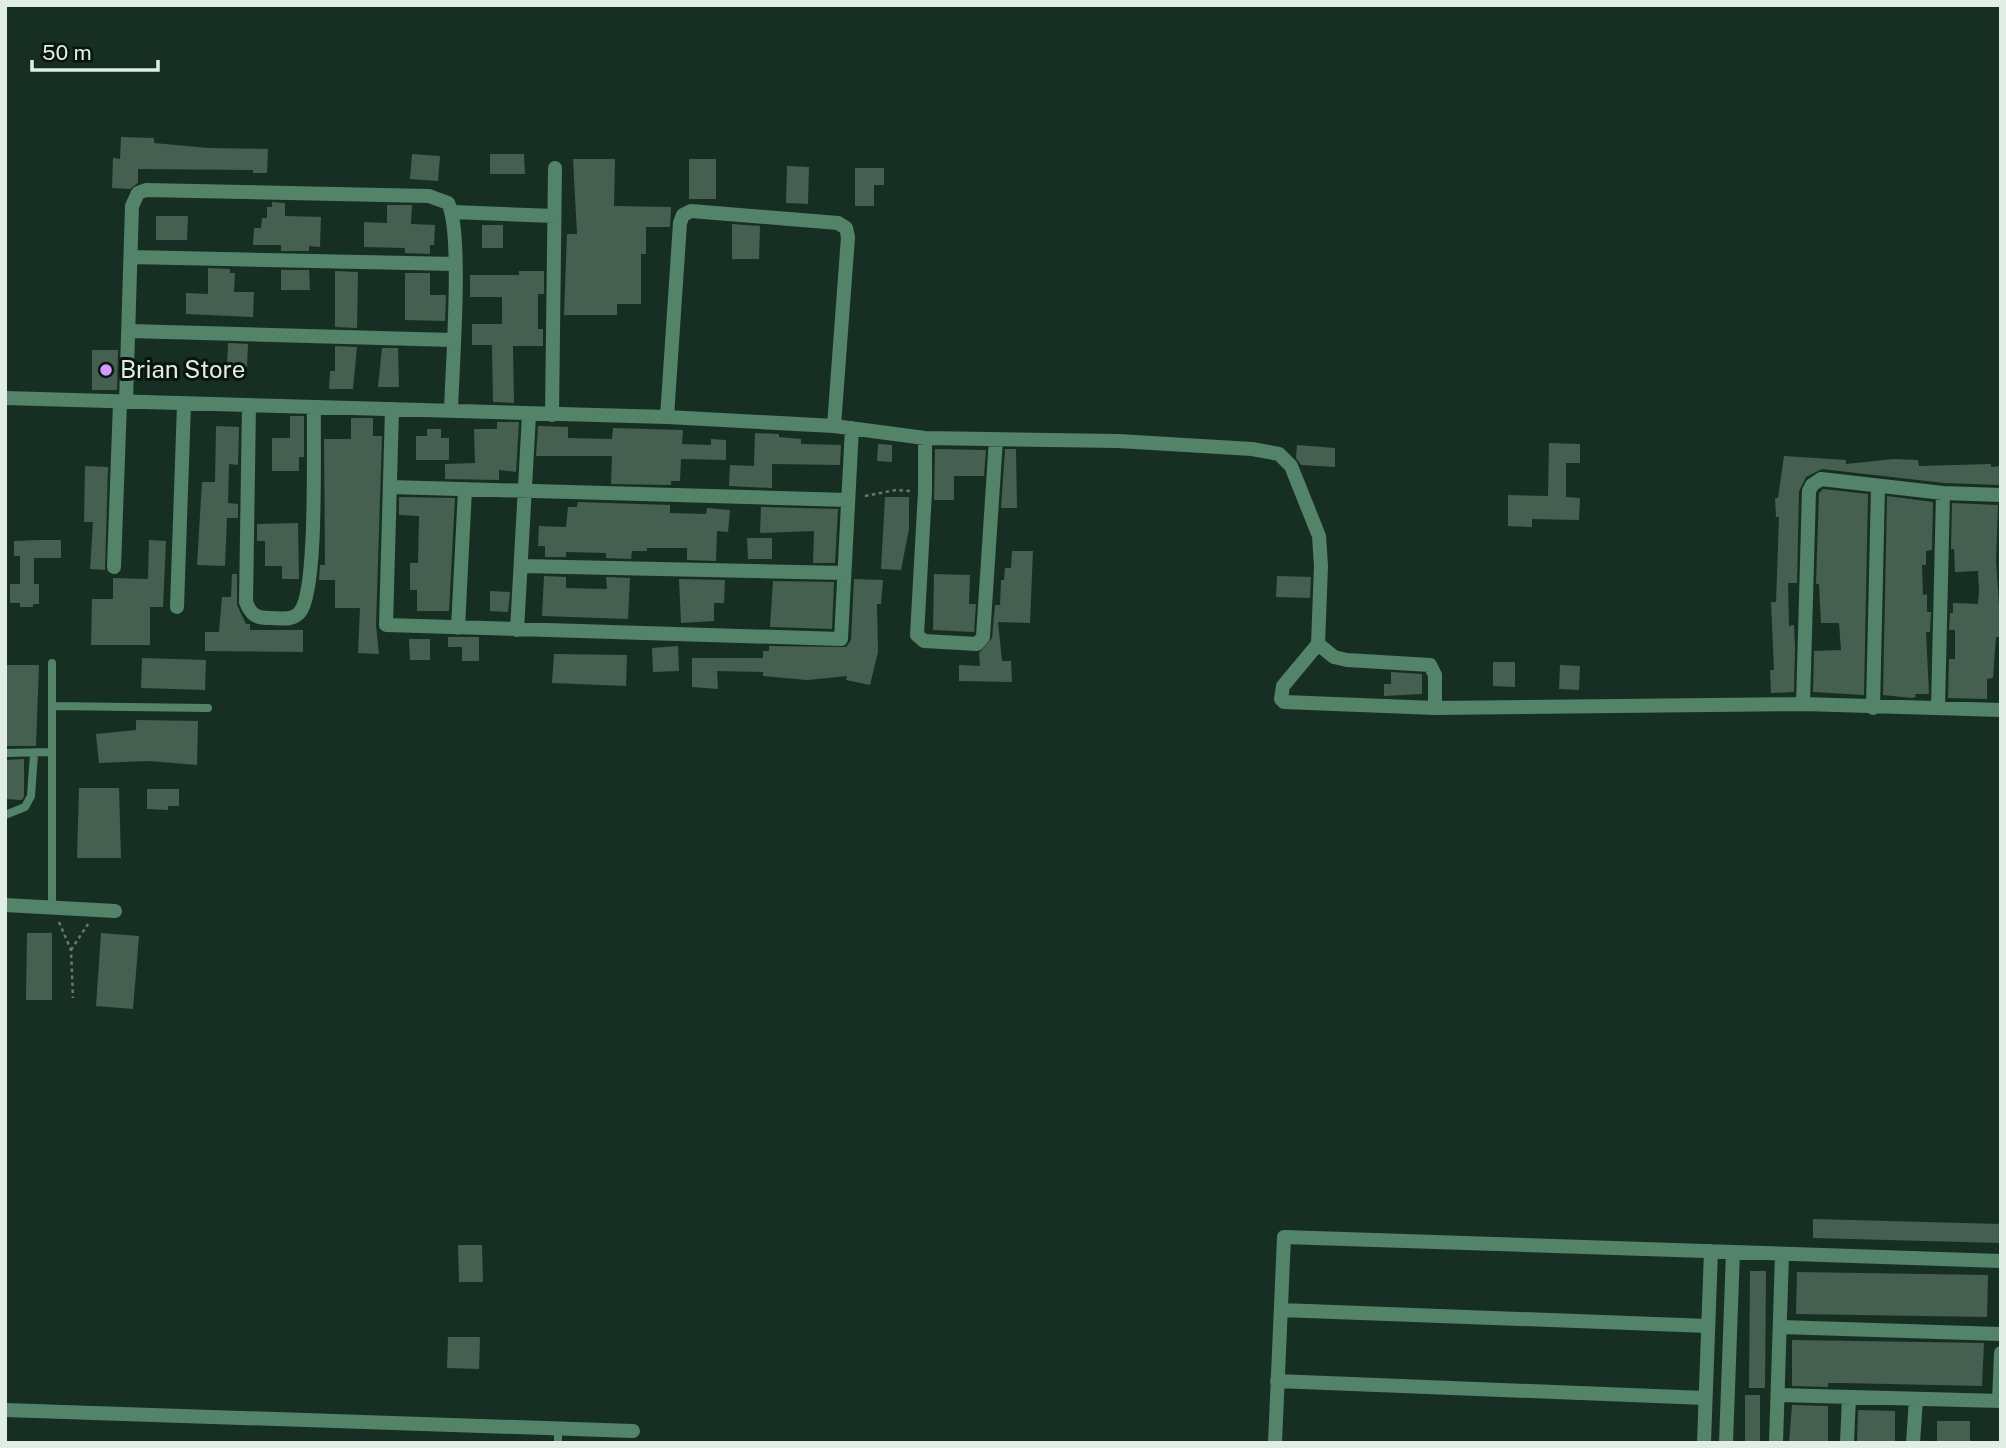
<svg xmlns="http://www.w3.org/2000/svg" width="2006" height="1448" font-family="'Public Sans',sans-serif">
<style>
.building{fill:#455f50}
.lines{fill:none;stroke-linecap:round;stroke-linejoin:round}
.path{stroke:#65796f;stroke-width:2.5;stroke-dasharray:3.5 3.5;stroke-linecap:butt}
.lane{stroke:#538369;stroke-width:8}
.street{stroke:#538369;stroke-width:14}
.poi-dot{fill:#d39cfc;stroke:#0a150f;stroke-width:2.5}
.labels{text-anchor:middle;stroke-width:6;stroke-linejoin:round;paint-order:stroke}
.poi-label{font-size:24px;fill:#e0eee6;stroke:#0a150f;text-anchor:start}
</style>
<rect width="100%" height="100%" fill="#172f23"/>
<path class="building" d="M 121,137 L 154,138 L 154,143 L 208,148 L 268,149 L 267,173 L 253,173 L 253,170 L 138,169 L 138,183 L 130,189 L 112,188 L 113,158 L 120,159 Z
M 412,154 L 440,156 L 438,181 L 410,179 Z
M 490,154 L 524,154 L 525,174 L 490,174 Z
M 573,159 L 615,159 L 614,206 L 671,207 L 670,227 L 646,227 L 646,254 L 641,254 L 641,304 L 617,304 L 617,315 L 564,315 L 567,234 L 577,234 Z
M 689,159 L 716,159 L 716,199 L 689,199 Z
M 787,166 L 809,167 L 808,204 L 786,203 Z
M 855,168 L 884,168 L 884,185 L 874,185 L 874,206 L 855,206 Z
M 272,202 L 285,203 L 285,216 L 321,217 L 320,247 L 309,246 L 309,251 L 281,251 L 281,245 L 253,245 L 254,228 L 261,228 L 262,218 L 267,218 L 267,207 L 272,207 Z
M 387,205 L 412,205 L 411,224 L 435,225 L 434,245 L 430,245 L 430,254 L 405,253 L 405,248 L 364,247 L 364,222 L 387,223 Z
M 156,216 L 188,216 L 187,240 L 156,240 Z
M 732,224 L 760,226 L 759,259 L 732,259 Z
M 482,225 L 503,225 L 503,248 L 482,248 Z
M 208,268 L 230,269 L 230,273 L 235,273 L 234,292 L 254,292 L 253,317 L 186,314 L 186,293 L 208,294 Z
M 281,270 L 309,270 L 310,290 L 281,290 Z
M 335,271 L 358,272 L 357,328 L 335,327 Z
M 519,271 L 544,271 L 544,294 L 538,294 L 538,329 L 543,329 L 543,346 L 513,346 L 514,403 L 493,402 L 492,345 L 472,345 L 472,324 L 502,324 L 502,297 L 470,297 L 470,275 L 519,275 Z
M 405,273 L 430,273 L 430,295 L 446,295 L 445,321 L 405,320 Z
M 228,343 L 248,344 L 247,367 L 227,366 Z
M 335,346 L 357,347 L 353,389 L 329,389 L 330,371 L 335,371 Z
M 382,348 L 398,348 L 399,387 L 378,387 Z
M 92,350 L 118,350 L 117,390 L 92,390 Z
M 290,416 L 304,416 L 304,457 L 299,457 L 299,471 L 272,471 L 272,438 L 290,438 Z
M 351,418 L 373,418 L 373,436 L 382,436 L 376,625 L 379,654 L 358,653 L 360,608 L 335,608 L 335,580 L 319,580 L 320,565 L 325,565 L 324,439 L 351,439 Z
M 497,422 L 519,422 L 516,472 L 499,470 L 499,480 L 445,479 L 445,464 L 475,463 L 474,429 L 497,429 Z
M 216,426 L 239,427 L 238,465 L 229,464 L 228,503 L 238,504 L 238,518 L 227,518 L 225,566 L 197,565 L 202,482 L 215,482 Z
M 538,426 L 568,427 L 568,438 L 612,439 L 613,428 L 683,430 L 682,444 L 711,445 L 711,439 L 726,440 L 726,460 L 681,459 L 680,481 L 671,481 L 671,485 L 611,484 L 612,456 L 536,456 Z
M 427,429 L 441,429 L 441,438 L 449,438 L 449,460 L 416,460 L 416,436 L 427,436 Z
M 755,433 L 779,434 L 779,437 L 801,439 L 801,444 L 841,445 L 840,465 L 772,464 L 772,488 L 729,486 L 730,465 L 754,466 Z
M 1549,443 L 1580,444 L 1580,463 L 1566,463 L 1566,497 L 1580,498 L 1579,520 L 1532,519 L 1532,527 L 1508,526 L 1508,495 L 1548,496 Z
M 878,444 L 892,445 L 892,462 L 877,461 Z
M 1297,445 L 1335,448 L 1335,467 L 1301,465 L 1296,458 Z
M 935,449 L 986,450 L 984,476 L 954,476 L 954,500 L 934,500 Z
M 1005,449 L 1016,449 L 1017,508 L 1001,508 Z
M 1784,456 L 1846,460 L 1846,464 L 1894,459 L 1918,460 L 1919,466 L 1991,464 L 1991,467 L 2001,466 L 2001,485 L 1944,483 L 1822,469 L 1806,477 L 1799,491 L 1797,583 L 1788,583 L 1789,626 L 1794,625 L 1795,648 L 1794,692 L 1771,693 L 1770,670 L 1774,670 L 1771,602 L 1776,602 L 1779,517 L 1776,517 L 1775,498 L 1778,498 Z
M 85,466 L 108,467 L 105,570 L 90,569 L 93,522 L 84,522 Z
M 1823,489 L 1868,494 L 1864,695 L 1813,692 L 1814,651 L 1841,650 L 1839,623 L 1821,623 L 1819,584 L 1816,584 L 1819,493 Z
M 1887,496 L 1933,502 L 1932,550 L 1926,551 L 1926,565 L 1922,565 L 1923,595 L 1927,594 L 1927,612 L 1931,612 L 1930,632 L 1926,632 L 1929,694 L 1915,694 L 1916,697 L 1912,698 L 1883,695 Z
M 399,497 L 455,498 L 449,611 L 417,611 L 417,590 L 410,590 L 410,563 L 418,563 L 419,516 L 399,515 Z
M 885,497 L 909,497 L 909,529 L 901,570 L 881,569 Z
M 578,502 L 670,505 L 670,513 L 706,514 L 707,508 L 730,510 L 728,532 L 717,531 L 716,561 L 687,560 L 687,548 L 647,548 L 647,551 L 632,551 L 631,559 L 606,558 L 606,553 L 566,552 L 566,557 L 545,557 L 545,546 L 538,546 L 539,526 L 566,527 L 568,507 L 577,507 Z
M 1952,503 L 1998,505 L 1996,560 L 2001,637 L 1996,637 L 1993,678 L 1987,679 L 1987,699 L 1948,698 L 1949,659 L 1955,659 L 1955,630 L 1949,630 L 1950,613 L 1953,613 L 1953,603 L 1978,604 L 1979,591 L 1978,571 L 1955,572 L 1954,549 L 1951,549 Z
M 761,507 L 838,509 L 835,563 L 813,563 L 814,531 L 760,533 Z
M 298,523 L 299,579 L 282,579 L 282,566 L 265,566 L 265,541 L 257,541 L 257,524 Z
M 747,538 L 772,538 L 772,559 L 748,559 Z
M 38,540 L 61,540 L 61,558 L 34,558 L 34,584 L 39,584 L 39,604 L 33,604 L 33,607 L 20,607 L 20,603 L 10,603 L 10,584 L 20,584 L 20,556 L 14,556 L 14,541 Z
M 149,540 L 166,541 L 163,607 L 150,607 L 150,645 L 91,645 L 92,599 L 113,599 L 113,578 L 148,579 Z
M 1012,551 L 1033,551 L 1030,623 L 998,622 L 1002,661 L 1011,661 L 1012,682 L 959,681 L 959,665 L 980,666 L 979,653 L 992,638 L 995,605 L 1000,605 L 1001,580 L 1004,580 L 1005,568 L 1011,568 Z
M 232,574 L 237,574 L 237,605 L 246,624 L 250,624 L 250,630 L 303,630 L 303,652 L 205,651 L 205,632 L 219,632 L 222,597 L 231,597 Z
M 934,574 L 970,575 L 969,604 L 976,604 L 974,632 L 933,630 Z
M 544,576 L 566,577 L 566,588 L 607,589 L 606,577 L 630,578 L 628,619 L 542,616 Z
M 1277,576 L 1311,577 L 1310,598 L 1276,597 Z
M 679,579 L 725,580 L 724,603 L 714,603 L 714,621 L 681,623 Z
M 854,579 L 883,580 L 881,604 L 877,604 L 878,652 L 870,685 L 846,680 L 847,676 L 807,680 L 763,676 L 763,672 L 717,671 L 718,689 L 692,687 L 692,658 L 763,658 L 763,651 L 769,651 L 769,646 L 846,647 L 851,640 Z
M 773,581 L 834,582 L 832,629 L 770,627 Z
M 490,591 L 510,592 L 508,612 L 490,611 Z
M 448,637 L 479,637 L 479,661 L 462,661 L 462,647 L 448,647 Z
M 409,639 L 430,639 L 430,660 L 410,660 Z
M 678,646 L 679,671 L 653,672 L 652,648 Z
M 554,654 L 627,655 L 626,686 L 552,683 Z
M 142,658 L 206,660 L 205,690 L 141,688 Z
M 1493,662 L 1515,662 L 1515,687 L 1493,686 Z
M 5,665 L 39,665 L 36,746 L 5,746 Z
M 1560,665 L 1580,666 L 1579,690 L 1559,689 Z
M 1391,672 L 1422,674 L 1422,694 L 1384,696 L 1384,684 L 1391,684 Z
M 136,720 L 198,721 L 197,765 L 149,761 L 99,763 L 96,734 L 136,730 Z
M 24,759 L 24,796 L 22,800 L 5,799 L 5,760 Z
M 79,788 L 119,788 L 121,858 L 77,858 Z
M 147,789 L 179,789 L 179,806 L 168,806 L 168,810 L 147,809 Z
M 27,933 L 52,933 L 52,1000 L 26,1000 Z
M 101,933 L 139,936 L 133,1009 L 96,1006 Z
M 1813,1219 L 2001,1224 L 2000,1243 L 1813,1238 Z
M 458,1245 L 482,1245 L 483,1282 L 459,1282 Z
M 1750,1271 L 1766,1271 L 1765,1388 L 1749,1388 Z
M 1797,1272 L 1988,1275 L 1987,1317 L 1796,1314 Z
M 448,1337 L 480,1337 L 479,1369 L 447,1368 Z
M 1792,1340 L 1984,1343 L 1982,1386 L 1842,1383 L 1828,1383 L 1828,1387 L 1792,1386 Z
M 1745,1395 L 1760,1395 L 1760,1443 L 1745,1443 Z
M 1792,1405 L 1828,1406 L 1828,1443 L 1789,1443 Z
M 1858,1410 L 1895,1411 L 1895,1443 L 1857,1443 Z
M 1937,1421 L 1970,1421 L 1970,1443 L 1937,1443 Z"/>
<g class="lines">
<path class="path" d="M 865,496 L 896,490 L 910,491
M 59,922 L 71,950 L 73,998
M 71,950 L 88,924"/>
<path class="lane" d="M 52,663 L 52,907
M 52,706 L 208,708
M 5,753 L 51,752
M 5,815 L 25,807 L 31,796 L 34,754
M 558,1429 L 558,1443"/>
<path class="street" d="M 453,212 L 554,216
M 131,257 L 455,264
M 129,331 L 452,340
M 5,398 L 667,417 L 834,426 L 925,438 L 1118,441 L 1252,449 L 1279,454 L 1291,466 L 1319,536 L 1321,566 L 1318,644 L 1334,657 L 1347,660 L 1430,665 L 1435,675 L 1435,708
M 126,402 L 132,206 L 138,193 L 146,190 L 429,196 L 448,203 C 463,232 452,370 451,411
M 249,405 L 246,602 C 251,615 256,618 270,618 C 281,618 293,621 300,612 C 318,590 313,443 314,407
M 392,409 L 386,625 L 841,639 L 852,428
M 552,415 L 555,168
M 667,417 L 680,223 L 683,215 L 691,211 L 838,223 L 846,228 L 848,237 L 834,426
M 925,438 L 925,492 L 917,635 L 924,641 L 977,644 L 983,637 L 996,439
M 390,487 L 848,500
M 521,566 L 844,573
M 114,567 L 120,402
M 177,607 L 184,404
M 458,628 L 465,489
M 517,630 L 529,415
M 1318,644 L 1283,686 L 1281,699 L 1284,702 L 1435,708 L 1803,704 L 2001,710
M 1803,704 L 1809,491 L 1812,485 L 1821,479 L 1943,493 L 2001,495
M 1873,708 L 1878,487
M 1938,708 L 1943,493
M 5,905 L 115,911
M 1281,1310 L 1708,1326
M 1780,1327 L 2001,1334
M 1277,1381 L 1705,1398
M 1778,1395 L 2001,1401
M 1999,1401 L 2001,1353
M 5,1410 L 633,1431
M 1275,1443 L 1284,1237 L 2001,1261
M 1704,1443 L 1711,1251
M 1726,1443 L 1733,1252
M 1776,1443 L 1782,1254
M 1847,1443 L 1849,1397
M 1913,1443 L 1916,1399"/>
</g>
<circle class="poi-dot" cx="106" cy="370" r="7"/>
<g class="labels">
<g class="poi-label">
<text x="120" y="378">Brian Store</text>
</g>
</g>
<rect width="2006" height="1448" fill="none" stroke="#e0eee6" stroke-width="14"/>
<path d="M32 60v10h126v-10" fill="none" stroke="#e0eee6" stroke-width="3.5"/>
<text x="42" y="60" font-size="21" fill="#e0eee6" stroke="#0a150f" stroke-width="5" paint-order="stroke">50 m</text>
</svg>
